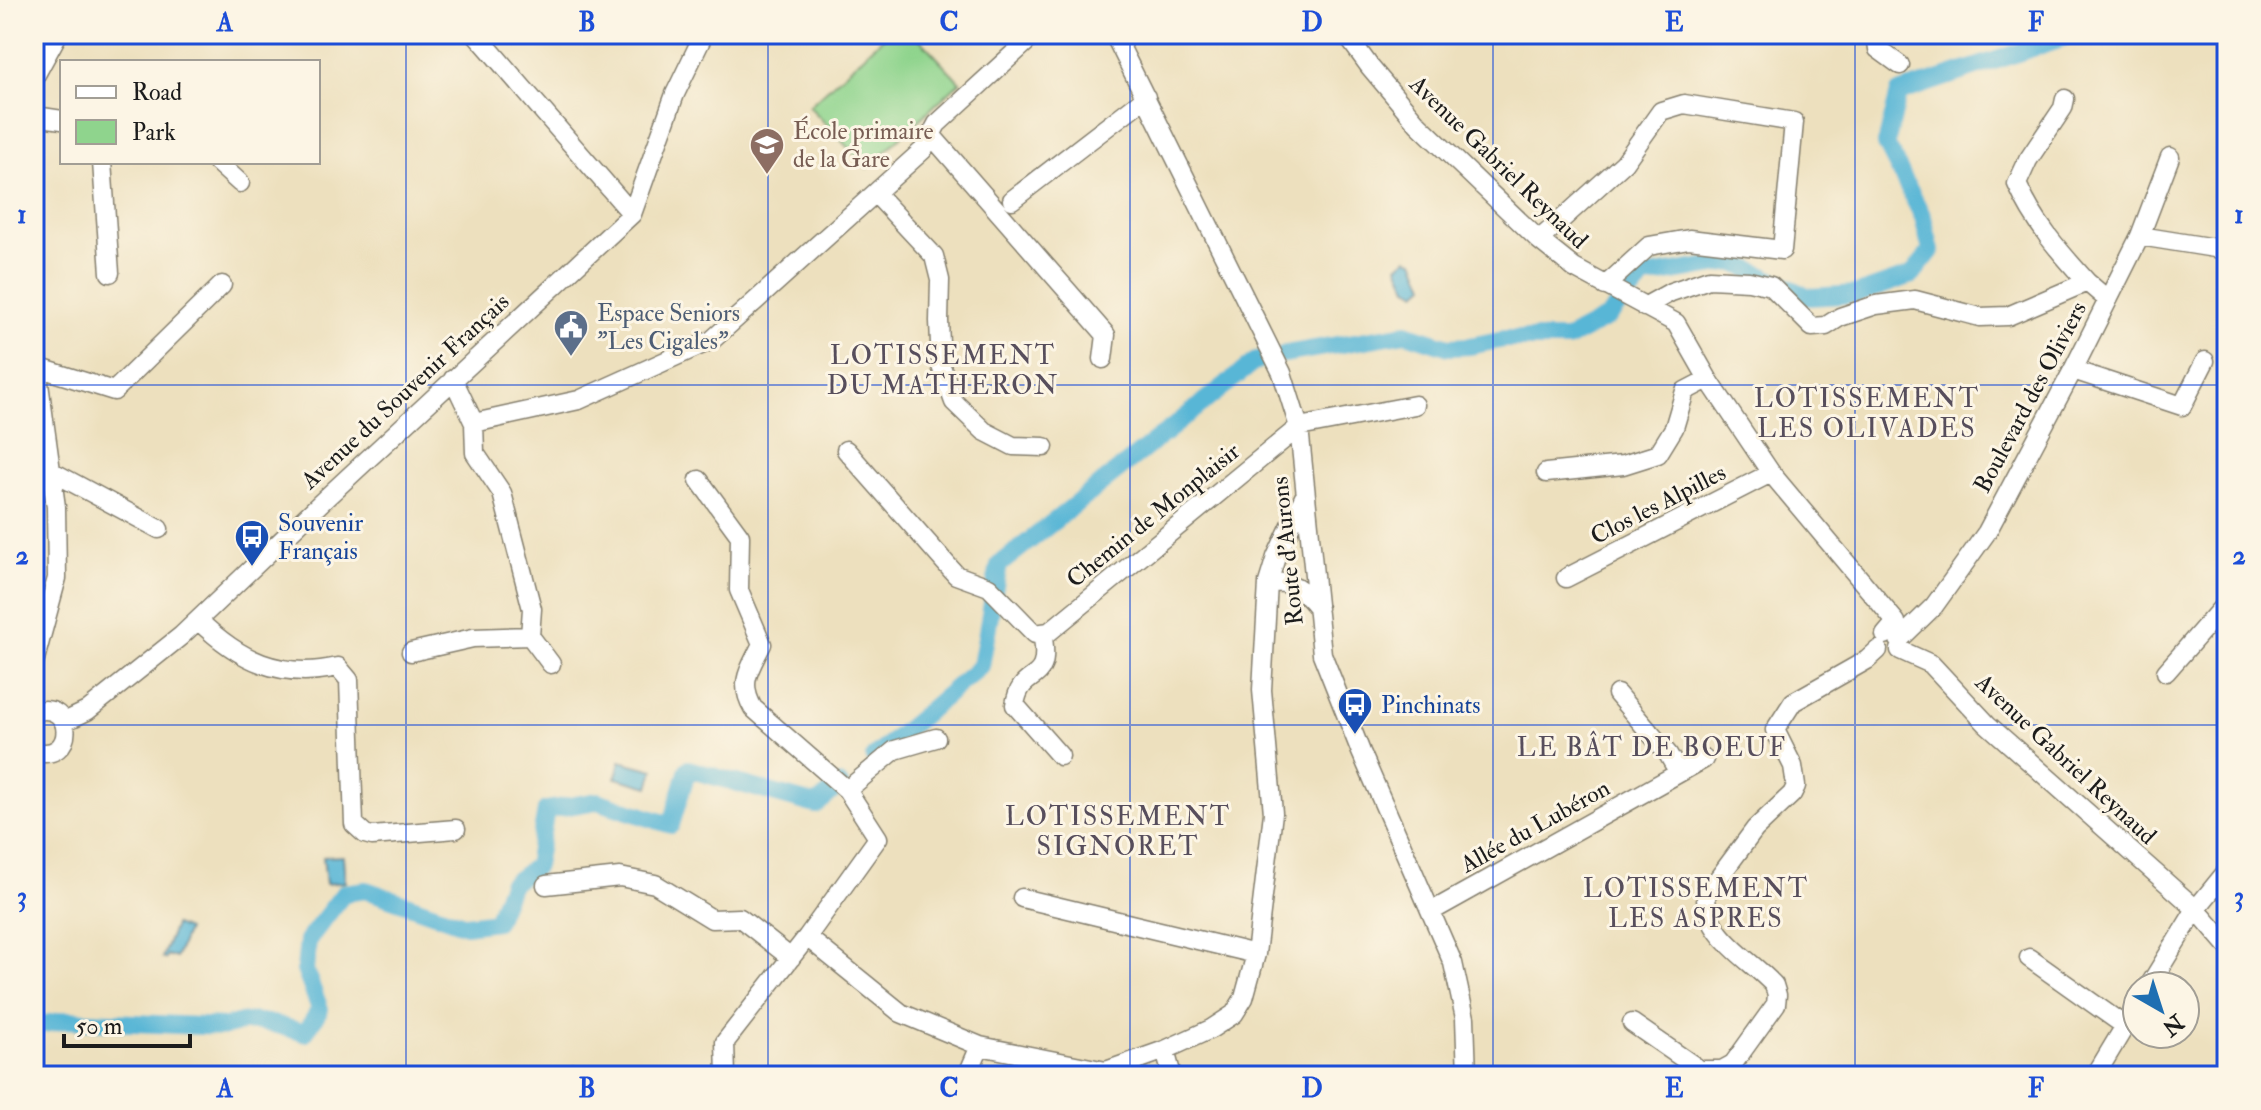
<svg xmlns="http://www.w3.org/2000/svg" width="2261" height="1110" font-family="'IM FELL Double Pica',serif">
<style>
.green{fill:#8fd48d;stroke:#567854;stroke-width:2}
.water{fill:#58b6d6;stroke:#3a6979;stroke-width:2}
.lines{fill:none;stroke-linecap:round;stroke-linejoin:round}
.canal{stroke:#58b6d6;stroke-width:18}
.minor-casing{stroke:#847e6d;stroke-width:21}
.minor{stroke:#fff;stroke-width:18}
.grid{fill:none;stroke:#1d4ed8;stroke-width:2;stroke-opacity:0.55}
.labels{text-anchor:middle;stroke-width:6;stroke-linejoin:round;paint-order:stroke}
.education-label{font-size:24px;fill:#785e54;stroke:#fcf5e5;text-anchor:start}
.street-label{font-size:24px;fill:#1c1c1c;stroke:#fcf5e5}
.service-label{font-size:24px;fill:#4e5e75;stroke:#fcf5e5;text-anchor:start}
.transit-label{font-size:24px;fill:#164399;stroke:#fcf5e5;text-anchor:start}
.neighbourhood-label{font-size:26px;letter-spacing:2px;fill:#574e5c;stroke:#fcf5e5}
.neatline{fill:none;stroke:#1d4ed8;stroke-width:3}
.grid-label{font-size:26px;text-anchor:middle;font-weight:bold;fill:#1d4ed8}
</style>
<rect width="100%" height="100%" fill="#fcf5e5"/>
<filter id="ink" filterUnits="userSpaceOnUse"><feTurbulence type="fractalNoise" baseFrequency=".0125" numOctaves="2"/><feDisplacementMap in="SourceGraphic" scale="16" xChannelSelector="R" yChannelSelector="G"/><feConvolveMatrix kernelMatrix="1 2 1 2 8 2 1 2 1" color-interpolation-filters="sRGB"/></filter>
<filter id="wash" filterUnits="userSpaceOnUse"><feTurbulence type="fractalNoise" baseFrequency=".006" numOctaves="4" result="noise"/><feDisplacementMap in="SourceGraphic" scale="32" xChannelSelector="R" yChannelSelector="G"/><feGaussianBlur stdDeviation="1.8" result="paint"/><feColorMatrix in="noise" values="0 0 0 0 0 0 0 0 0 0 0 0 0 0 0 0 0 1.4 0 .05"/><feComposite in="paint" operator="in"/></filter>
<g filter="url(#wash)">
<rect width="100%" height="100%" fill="#ede0be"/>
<path class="green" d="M 887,34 L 915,34 L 960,82 L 867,168 L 809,106 Z"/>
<path class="water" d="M 1407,258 L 1414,260 L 1425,285 L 1417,292 L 1408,288 L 1398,266 Z
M 620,761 L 654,770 L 649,787 L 616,778 Z
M 343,856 L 345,882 L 326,884 L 323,857 Z
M 175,925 L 187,930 L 176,958 L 167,955 L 165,959 L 162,958 Z"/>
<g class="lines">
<path class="canal" d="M 1628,295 L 1644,277 L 1733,262 L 1809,297 L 1858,294 L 1912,275 L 1931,251 L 1923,217 L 1886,144 L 1899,93 L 2074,34
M 1285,354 L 1406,333 L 1449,347 L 1470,346 L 1504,339 L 1567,339 L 1607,318 L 1624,299
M 994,591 L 999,565 L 1257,360 L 1269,358
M 874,757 L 981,666 L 994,592
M 34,1026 L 66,1020 L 225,1027 C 253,1015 277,1025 305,1033 L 320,1009 L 305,970 L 308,940 L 344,893 L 366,890 L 466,925 L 496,921 L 511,884 L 536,866 L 546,810 L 597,801 L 671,825 L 688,769 L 816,805 L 840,785"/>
</g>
</g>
<g filter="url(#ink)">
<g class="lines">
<defs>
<path id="minor" d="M 476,34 L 632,214
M 1114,34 L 1282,373 L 1299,427 L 1322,654 L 1361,752 L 1453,963 L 1465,1018 L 1467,1076
M 1346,34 L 1370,67 L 1418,124 L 1539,240 L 1574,268 L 1676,323 L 1708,379 L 1771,473 L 1896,622 L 1885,635
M 1876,34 L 1878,49 L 1900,65
M 34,78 L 58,34
M 2065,99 L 2063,108 L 2028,160 L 2017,184 C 2034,223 2059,251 2087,282
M 42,117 L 62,120
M 932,136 L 1106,335 L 1103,359
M 102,162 L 110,273
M 217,162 L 240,183
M 876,194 L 934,256 L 940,280 L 939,321 L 941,366 L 954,402 L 984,431 L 1013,446 L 1044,447
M 1012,200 L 1146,97
M 2140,236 L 2227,250
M 1539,240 L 1624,163 L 1661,111 L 1684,104 L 1794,122 L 1782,250 L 1689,239 L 1649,246 L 1605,286
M 1644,307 L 1671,292 L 1709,279 L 1749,281 L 1771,286 L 1812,327 L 1826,326 L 1840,317 L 1876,305 L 1915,300 L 1980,317 L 2008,316 L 2087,282 L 2108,300
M 34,347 L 56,507 L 57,578 L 34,663
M 37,367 L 114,391 L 222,285
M 2073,370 L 2182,406 L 2205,361
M 453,379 L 474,423 L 475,453 L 502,493 L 532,609 L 530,636 L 551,664
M 474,423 L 579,400 L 712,340 L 923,150 L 937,124 L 1035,34
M 846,450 L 956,575 L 989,587 L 1035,634 L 1049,632 L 1299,427 L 1415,405
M 51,471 L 159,529
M 1546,473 L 1623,465 L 1658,454 L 1674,428 L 1685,391 L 1708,379
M 699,480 L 740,536 L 739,590 L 762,644 C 750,669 738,682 753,708 L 847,790 L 878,838 L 807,937 L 725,1042 L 726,1076
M 1566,578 L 1771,473
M 1268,583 C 1293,580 1303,589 1318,608
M 198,620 C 239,660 280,680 338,667 L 349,680 L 354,824 L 365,834 L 372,836 L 456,829
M 1042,633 C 1053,690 1021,664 1015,705 L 1060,756
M 1899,640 L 1934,606 L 1987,532 L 2073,370 L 2140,236 L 2170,157
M 1900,650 L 1931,664 L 1987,724 L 2196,909 L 2227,945
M 411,652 L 473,638 L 530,636
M 2166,672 L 2227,602
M 1617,694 L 1668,754 L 1679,773
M 34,712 C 76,698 76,765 34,751
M 64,722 L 87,711 L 181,636 L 327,497 L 632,214 L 675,94 L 702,38
M 847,790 L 895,750 L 936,738
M 546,885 L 620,877 L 655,884 L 712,919 L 740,918 L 791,958
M 1022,898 L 1256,954
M 1432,911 L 1704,759
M 807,937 L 901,1013 L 980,1046 L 1106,1071 L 1165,1050 L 1211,1029 L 1234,1014 L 1244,998 L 1256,954 L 1273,813 L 1262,690 L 1268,583 L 1276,557 L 1304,497
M 2029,958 L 2125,1026
M 2149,986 L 2196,909 L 2227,871
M 1632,1023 L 1700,1070 L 1722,1070 L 1733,1064 L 1776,1004 L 1777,995 L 1774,985 C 1748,957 1705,937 1706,895 L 1755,829 L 1792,794 L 1796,786 L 1793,766 L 1775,730 L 1793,702 L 1867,660 L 1878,650
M 1165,1050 L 1172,1076
M 573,1073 L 576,1076
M 967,1076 L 980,1046
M 2095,1076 L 2137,1006"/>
</defs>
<use href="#minor" class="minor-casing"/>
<use href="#minor" class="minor"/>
</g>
</g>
<path class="grid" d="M 406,34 L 406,1076M 768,34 L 768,1076M 1130,34 L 1130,1076M 1493,34 L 1493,1076M 1855,34 L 1855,1076M 34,385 L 2227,385M 34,725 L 2227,725"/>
<defs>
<symbol id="school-pin" viewBox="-11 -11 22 30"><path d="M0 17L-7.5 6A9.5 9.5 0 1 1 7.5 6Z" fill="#8d6e63" stroke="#fcf5e5"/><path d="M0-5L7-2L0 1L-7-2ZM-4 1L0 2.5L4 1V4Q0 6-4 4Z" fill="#fff"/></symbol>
<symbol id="civic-pin" viewBox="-11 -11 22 30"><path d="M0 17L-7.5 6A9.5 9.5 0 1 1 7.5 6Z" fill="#5c6f8a" stroke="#fcf5e5"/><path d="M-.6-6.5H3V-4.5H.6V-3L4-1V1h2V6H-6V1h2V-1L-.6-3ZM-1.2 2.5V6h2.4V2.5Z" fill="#fff"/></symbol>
<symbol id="bus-pin" viewBox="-11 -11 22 30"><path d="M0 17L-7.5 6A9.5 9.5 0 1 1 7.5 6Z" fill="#1a4fb4" stroke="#fcf5e5"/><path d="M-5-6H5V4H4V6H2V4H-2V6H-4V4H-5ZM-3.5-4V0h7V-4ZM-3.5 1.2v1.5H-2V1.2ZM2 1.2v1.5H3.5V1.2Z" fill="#fff"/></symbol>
</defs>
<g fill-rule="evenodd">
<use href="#school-pin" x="747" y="125" width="40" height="54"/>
<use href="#civic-pin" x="551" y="307" width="40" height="54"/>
<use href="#bus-pin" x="232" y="517" width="40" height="54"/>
<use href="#bus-pin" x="1335" y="685" width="40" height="54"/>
</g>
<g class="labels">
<g class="education-label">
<text x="793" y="139">École primaire<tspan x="793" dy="28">de la Gare</tspan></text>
</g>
<g class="street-label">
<text transform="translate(1499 162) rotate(44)" y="8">Avenue Gabriel Reynaud</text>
<text transform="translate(405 391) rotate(-43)" y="8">Avenue du Souvenir Français</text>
<text transform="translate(2030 397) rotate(-62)" y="8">Boulevard des Oliviers</text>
<text transform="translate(1658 504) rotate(-27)" y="8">Clos les Alpilles</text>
<text transform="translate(1153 515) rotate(-39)" y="8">Chemin de Monplaisir</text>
<text transform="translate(1287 551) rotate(-96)" y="8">Route d'Aurons</text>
<text transform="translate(2066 759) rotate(43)" y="8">Avenue Gabriel Reynaud</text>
<text transform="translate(1535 826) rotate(-29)" y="8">Allée du Lubéron</text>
</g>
<g class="service-label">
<text x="597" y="321">Espace Seniors<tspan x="597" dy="28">"Les Cigales"</tspan></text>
</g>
<g class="transit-label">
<text x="278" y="531">Souvenir<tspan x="278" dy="28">Français</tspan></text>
<text x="1381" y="713">Pinchinats</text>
</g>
<g class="neighbourhood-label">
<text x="943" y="364">LOTISSEMENT<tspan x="943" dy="30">DU MATHERON</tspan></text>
<text x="1867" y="407">LOTISSEMENT<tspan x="1867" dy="30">LES OLIVADES</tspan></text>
<text x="1652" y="756">LE BÂT DE BOEUF</text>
<text x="1118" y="825">LOTISSEMENT<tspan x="1118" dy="30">SIGNORET</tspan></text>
<text x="1696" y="897">LOTISSEMENT<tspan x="1696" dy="30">LES ASPRES</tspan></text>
</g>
</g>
<rect width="2261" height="1110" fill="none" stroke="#fcf5e5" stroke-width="88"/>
<rect x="60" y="60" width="260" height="104" fill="#fcf5e5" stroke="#a29e95" stroke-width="2"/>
<rect x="76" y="86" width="40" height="12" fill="#ffffff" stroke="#a29e95" stroke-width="2"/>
<text x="132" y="100" font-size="24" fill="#1c1c1c">Road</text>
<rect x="76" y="120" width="40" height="24" fill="#8fd48d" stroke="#a29e95" stroke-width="2"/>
<text x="132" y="140" font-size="24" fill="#1c1c1c">Park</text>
<g transform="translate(2161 1010) rotate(141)"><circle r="38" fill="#fcf5e5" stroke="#a29e95" stroke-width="2"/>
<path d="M0-6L14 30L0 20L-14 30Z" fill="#1f6fb2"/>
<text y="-12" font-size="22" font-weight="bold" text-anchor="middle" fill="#1c1c1c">N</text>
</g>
<path d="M64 1034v12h126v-12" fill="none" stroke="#1c1c1c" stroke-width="4"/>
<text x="76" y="1034" font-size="24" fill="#1c1c1c" stroke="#fcf5e5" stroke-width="6" paint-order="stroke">50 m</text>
<rect x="44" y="44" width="2173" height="1022" class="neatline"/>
<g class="grid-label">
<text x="225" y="31">A</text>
<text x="587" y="31">B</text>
<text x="949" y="31">C</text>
<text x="1312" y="31">D</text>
<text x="1674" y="31">E</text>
<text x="2036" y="31">F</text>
<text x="22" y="223">1</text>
<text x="2239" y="223">1</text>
<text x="22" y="564">2</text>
<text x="2239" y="564">2</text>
<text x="22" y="905">3</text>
<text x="2239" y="905">3</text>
<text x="225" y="1097">A</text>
<text x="587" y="1097">B</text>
<text x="949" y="1097">C</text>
<text x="1312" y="1097">D</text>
<text x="1674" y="1097">E</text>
<text x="2036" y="1097">F</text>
</g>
</svg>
